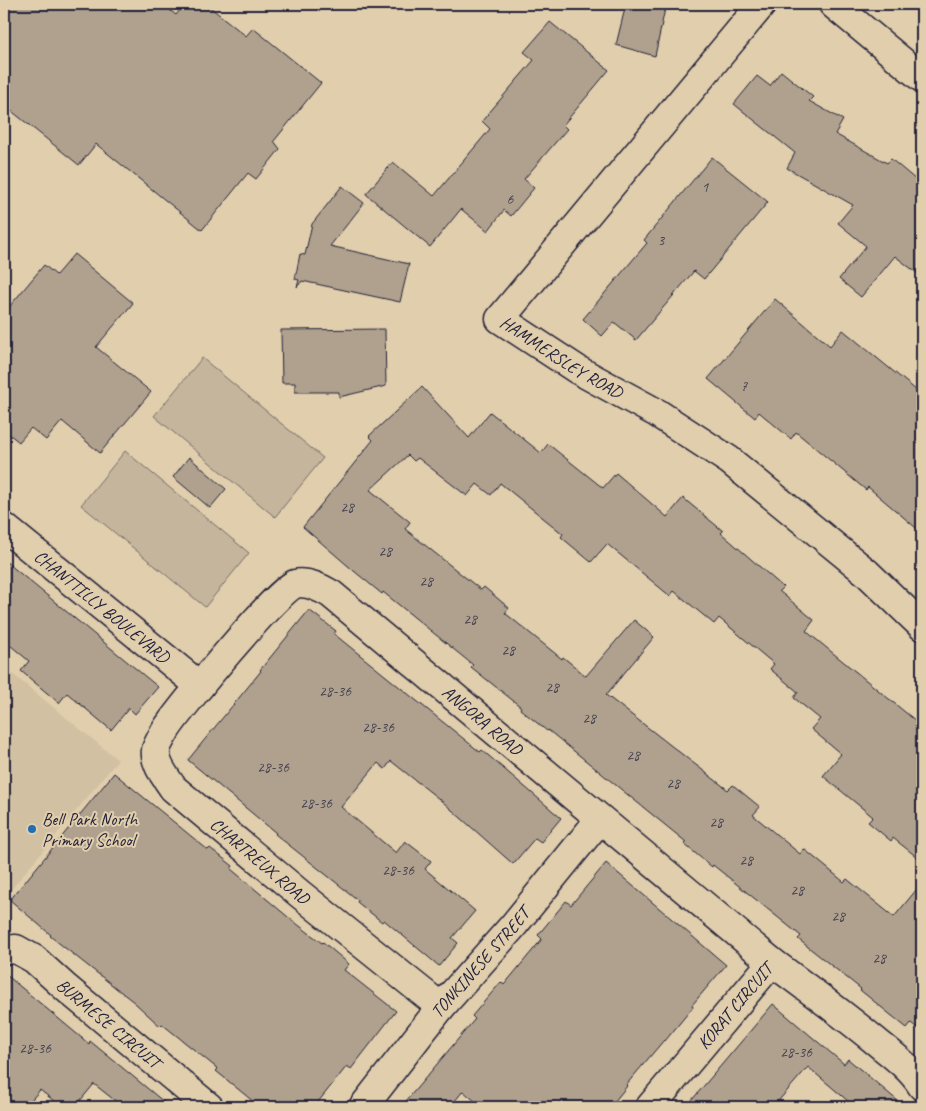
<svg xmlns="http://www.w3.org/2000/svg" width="926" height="1111" font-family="Caveat,sans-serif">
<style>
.built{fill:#d2c0a3}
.green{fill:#c5b59c;stroke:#746c6c}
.building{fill:#afa18e;stroke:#22223b}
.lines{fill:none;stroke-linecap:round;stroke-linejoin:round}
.street-casing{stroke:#22223b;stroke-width:31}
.secondary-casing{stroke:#22223b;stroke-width:31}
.street{stroke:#e1ceac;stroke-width:28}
.secondary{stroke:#e1ceac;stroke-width:28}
.poi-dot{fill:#1f6fb2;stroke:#e1ceac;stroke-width:2}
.labels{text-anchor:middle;stroke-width:4;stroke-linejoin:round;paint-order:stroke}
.number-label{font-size:15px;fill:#454250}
.street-label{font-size:18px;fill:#22223b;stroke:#e1ceac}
.poi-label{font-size:18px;fill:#22223b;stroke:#e1ceac;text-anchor:start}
</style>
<rect width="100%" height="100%" fill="#e1ceac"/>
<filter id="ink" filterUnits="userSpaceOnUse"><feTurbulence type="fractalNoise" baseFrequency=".02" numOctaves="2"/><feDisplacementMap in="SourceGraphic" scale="10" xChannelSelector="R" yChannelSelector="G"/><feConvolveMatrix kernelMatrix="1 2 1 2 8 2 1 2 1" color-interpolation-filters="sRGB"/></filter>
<g filter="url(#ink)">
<path class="built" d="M 4,667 L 118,760 L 4,898 Z"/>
<path class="green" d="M 202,358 L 323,458 L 275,517 L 154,416 Z
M 125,451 L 249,553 L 205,607 L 81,505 Z"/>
<path class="building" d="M 4,4 L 162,4 L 176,15 L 185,4 L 206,4 L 246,36 L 253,28 L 321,83 L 274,141 L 280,149 L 256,179 L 248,173 L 202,230 L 96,144 L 79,165 L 4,105 Z
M 626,4 L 666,4 L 655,56 L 616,45 Z
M 550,22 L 609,70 L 563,125 L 567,129 L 524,179 L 534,188 L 511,216 L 504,210 L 488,231 L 461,209 L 430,247 L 366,194 L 393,162 L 434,196 L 490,129 L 482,121 L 534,60 L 524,52 Z
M 781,71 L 813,97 L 809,101 L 843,120 L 835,134 L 887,163 L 891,159 L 922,185 L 922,277 L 895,256 L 861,297 L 839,279 L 866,246 L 838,223 L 853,205 L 787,168 L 795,153 L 734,104 L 757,76 L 770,86 Z
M 712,157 L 768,202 L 704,279 L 694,271 L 636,340 L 614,322 L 602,336 L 583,319 L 647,243 L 644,240 Z
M 342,186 L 364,203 L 330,246 L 409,264 L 400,302 L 302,281 L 297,287 L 299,280 L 295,279 L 300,254 L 305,255 L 312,224 Z
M 74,254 L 133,303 L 96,347 L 151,392 L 100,453 L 62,421 L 46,440 L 31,428 L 19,442 L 4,430 L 4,313 L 44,265 L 56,275 Z
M 775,299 L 830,346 L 843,330 L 922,395 L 922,533 L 868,487 L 866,490 L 796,432 L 791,439 L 759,412 L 755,418 L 708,379 Z
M 385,329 L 386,386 L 339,397 L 339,392 L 295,392 L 295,383 L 282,383 L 281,330 Z
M 422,387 L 469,438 L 490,412 L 541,453 L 548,444 L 603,488 L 616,473 L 667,517 L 683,498 L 723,531 L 721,533 L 783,587 L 779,591 L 814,620 L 806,631 L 922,726 L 922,861 L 893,838 L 891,841 L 868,822 L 873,817 L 823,776 L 841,754 L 811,729 L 820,719 L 794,698 L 798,692 L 770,669 L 774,664 L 719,618 L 714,624 L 674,591 L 670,596 L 607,544 L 591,562 L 561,537 L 563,534 L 500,483 L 491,495 L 477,484 L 467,496 L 418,458 L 414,461 L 408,455 L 370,490 L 410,522 L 405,529 L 481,590 L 484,587 L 509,608 L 505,613 L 562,659 L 563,657 L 586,676 L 634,620 L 654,637 L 606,695 L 728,790 L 733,785 L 760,807 L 753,815 L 800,854 L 804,849 L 844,882 L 847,879 L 894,917 L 922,883 L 922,1032 L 911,1023 L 907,1028 L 860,990 L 861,989 L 798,939 L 801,936 L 713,865 L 712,867 L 684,844 L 686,842 L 548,730 L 547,731 L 520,709 L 521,707 L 471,667 L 473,665 L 383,592 L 382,594 L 354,571 L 303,527 L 373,440 L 369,436 Z
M 189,457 L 226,489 L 210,508 L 173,477 Z
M 4,560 L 158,687 L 135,714 L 129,708 L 111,730 L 67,693 L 59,703 L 21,671 L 29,661 L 4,640 Z
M 309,610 L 336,631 L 334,634 L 480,752 L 482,750 L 561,818 L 541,842 L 535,838 L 513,864 L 444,803 L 391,761 L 385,769 L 378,763 L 341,807 L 396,853 L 405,841 L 431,861 L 425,869 L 475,911 L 452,938 L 458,943 L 439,966 L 384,920 L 382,922 L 357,902 L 358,900 L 275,834 L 276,833 L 188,760 L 261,671 L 260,670 Z
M 114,773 L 208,850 L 210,848 L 233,866 L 231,869 L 288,917 L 322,943 L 323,942 L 349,964 L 344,970 L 396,1011 L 351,1069 L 347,1066 L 314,1107 L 260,1107 L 216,1071 L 218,1069 L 162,1024 L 160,1026 L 135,1003 L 50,936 L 51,935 L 10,900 Z
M 606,863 L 726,965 L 692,1005 L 693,1007 L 665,1041 L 664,1040 L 626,1085 L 627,1086 L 610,1107 L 482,1107 L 463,1091 L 450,1107 L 401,1107 L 475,1019 L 472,1016 L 501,982 L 504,985 L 542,939 L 538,935 L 566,901 L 571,905 Z
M 4,973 L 89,1044 L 90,1041 L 170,1107 L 123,1107 L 94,1084 L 75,1107 L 62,1107 L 40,1090 L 25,1107 L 4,1107 Z
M 773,1004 L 844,1064 L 848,1059 L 905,1107 L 855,1107 L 808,1067 L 773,1107 L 686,1107 Z"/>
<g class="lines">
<defs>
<g id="street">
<path id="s1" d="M 762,4 L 500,319 L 578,370 L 657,413 L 729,460 L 866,572 L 922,626"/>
<path id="s2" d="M 4,527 L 200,686"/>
<path id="s3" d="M 4,950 L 16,949 L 34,959 L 66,988 L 209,1107"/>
<path id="s4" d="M 441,1007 L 300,894 L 173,788 C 166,777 154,764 156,750 C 157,745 163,735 166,730 C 178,710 280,587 295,584 C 307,581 321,588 331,594 L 772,962 C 806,987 840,1012 873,1039 C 890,1053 910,1067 922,1086"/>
<path id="s5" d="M 363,1107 L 441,1007 L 513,926 L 600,819"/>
<path id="s6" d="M 650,1107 L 772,962"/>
</g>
<path id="secondary" d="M 833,4 L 922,78"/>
</defs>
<use href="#street" class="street-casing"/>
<use href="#secondary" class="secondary-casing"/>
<use href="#street" class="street"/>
<use href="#secondary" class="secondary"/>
</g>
</g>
<circle class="poi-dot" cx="32" cy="829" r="5"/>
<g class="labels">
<g class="number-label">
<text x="705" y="192">1</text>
<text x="510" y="204">6</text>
<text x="661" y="245">3</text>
<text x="744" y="391">7</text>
<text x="347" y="512">28</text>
<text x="385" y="556">28</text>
<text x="426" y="586">28</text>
<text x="470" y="624">28</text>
<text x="508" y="655">28</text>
<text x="552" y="692">28</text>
<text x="335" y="696">28-36</text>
<text x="589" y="723">28</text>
<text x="378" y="732">28-36</text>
<text x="633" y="760">28</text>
<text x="273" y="772">28-36</text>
<text x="673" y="788">28</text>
<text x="316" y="808">28-36</text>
<text x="716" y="827">28</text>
<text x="746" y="865">28</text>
<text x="398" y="875">28-36</text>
<text x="797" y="895">28</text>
<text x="838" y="921">28</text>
<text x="879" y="963">28</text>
<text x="35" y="1053">28-36</text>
<text x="796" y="1057">28-36</text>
</g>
<g class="street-label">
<text dy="6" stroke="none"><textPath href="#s1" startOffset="482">HAMMERSLEY ROAD</textPath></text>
<text dy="6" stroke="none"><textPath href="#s2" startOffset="126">CHANTTILLY BOULEVARD</textPath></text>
<text dy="6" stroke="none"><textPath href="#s4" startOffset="842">ANGORA ROAD</textPath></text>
<text transform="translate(260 861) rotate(40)" y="6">CHARTREUX ROAD</text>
<text dy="6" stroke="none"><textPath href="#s5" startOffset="186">TONKINESE STREET</textPath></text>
<text dy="6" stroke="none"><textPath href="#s6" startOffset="132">KORAT CIRCUIT</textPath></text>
<text dy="6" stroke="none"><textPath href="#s3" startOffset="131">BURMESE CIRCUIT</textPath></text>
</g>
<g class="poi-label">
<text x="42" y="825">Bell Park North<tspan x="42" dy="21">Primary School</tspan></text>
</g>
</g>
<rect width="926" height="1111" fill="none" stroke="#e1ceac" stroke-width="20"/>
<rect x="10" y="10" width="906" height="1091" fill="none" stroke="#22223b" stroke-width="2" filter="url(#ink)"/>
</svg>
